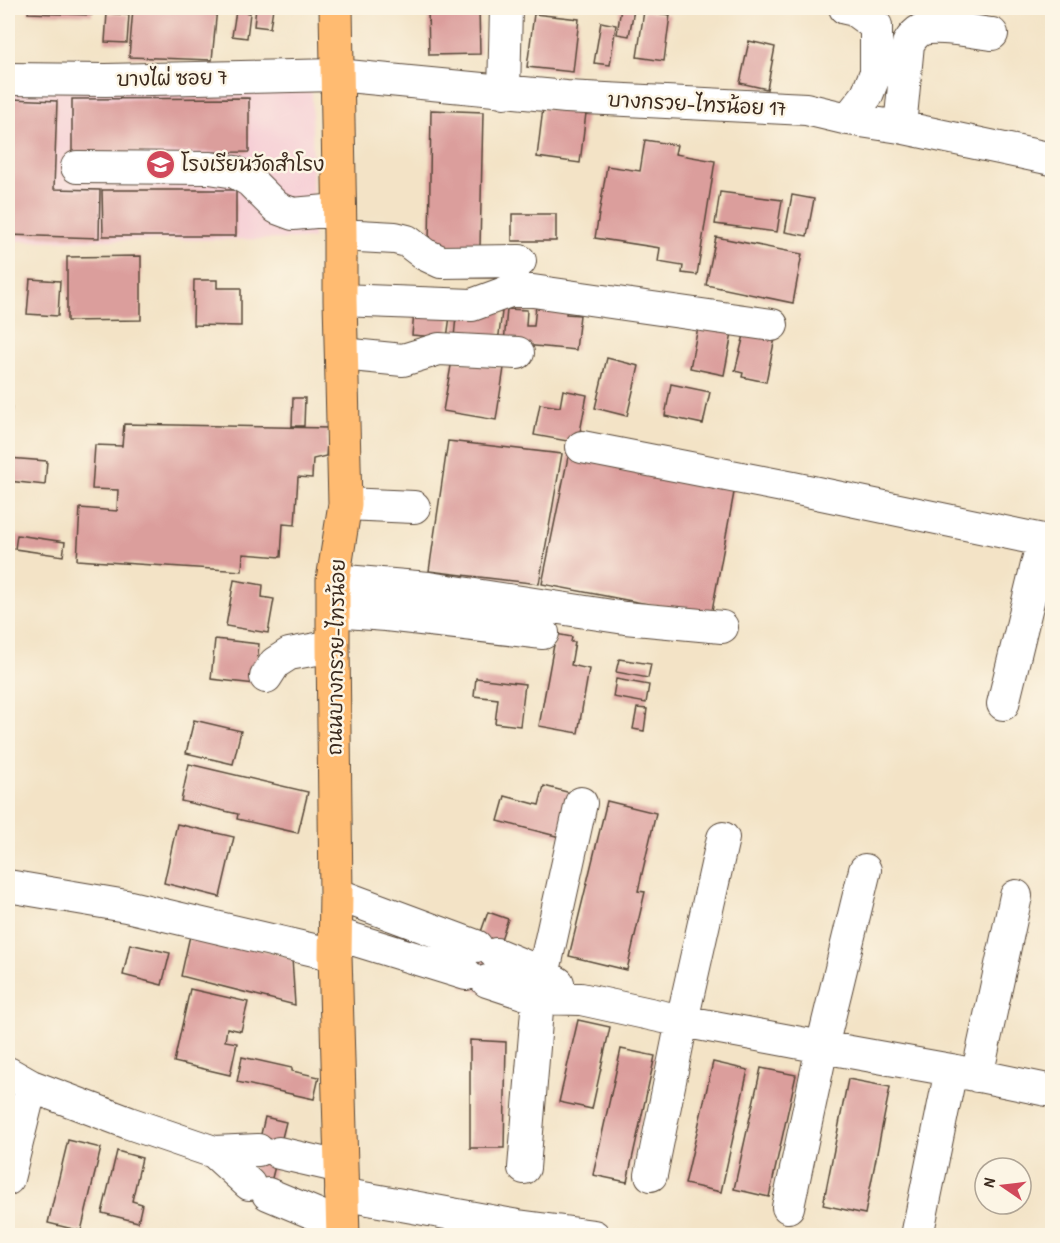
<svg xmlns="http://www.w3.org/2000/svg" width="1060" height="1243" font-family="'Patrick Hand','Playpen Sans Thai',sans-serif">
<style>
.built{fill:#f6cfd6}
.building{fill:#db9e9c}
.lines{fill:none;stroke-linecap:round;stroke-linejoin:round}
.minor-casing{stroke:#574637;stroke-width:34}
.major-casing{stroke:#574637;stroke-width:35}
.minor{stroke:#fff;stroke-width:32}
.major{stroke:#ffbb71;stroke-width:33}
.labels{text-anchor:middle;stroke-width:5;stroke-linejoin:round;paint-order:stroke}
.street-label{font-size:20px;fill:#3b2a1e;stroke:#fcf5e5}
.poi-label{font-size:20px;fill:#3b2a1e;stroke:#fcf5e5;text-anchor:start}
</style>
<rect width="100%" height="100%" fill="#fcf5e5"/>
<filter id="ink" filterUnits="userSpaceOnUse"><feTurbulence type="fractalNoise" baseFrequency=".0167" numOctaves="2"/><feDisplacementMap in="SourceGraphic" scale="12" xChannelSelector="R" yChannelSelector="G"/><feConvolveMatrix kernelMatrix="1 2 1 2 8 2 1 2 1" color-interpolation-filters="sRGB"/></filter>
<filter id="wash" filterUnits="userSpaceOnUse"><feTurbulence type="fractalNoise" baseFrequency=".008" numOctaves="4" result="noise"/><feDisplacementMap in="SourceGraphic" scale="24" xChannelSelector="R" yChannelSelector="G"/><feGaussianBlur stdDeviation="1.35" result="paint"/><feColorMatrix in="noise" values="0 0 0 0 0 0 0 0 0 0 0 0 0 0 0 0 0 1.4 0 .05"/><feComposite in="paint" operator="in"/></filter>
<g filter="url(#wash)">
<rect width="100%" height="100%" fill="#f3e3c6"/>
<path class="built" d="M 312,87 L 313,239 L 8,241 L 8,89 Z"/>
<g id="blocks">
<path class="building" d="M 29,8 L 92,8 L 92,15 L 28,13 Z
M 133,8 L 217,8 L 212,60 L 129,57 Z
M 256,8 L 273,8 L 270,28 L 254,26 Z
M 428,8 L 479,8 L 480,54 L 429,55 Z
M 621,8 L 634,10 L 629,36 L 617,34 Z
M 236,11 L 250,13 L 247,38 L 232,36 Z
M 644,11 L 670,15 L 664,61 L 637,57 Z
M 107,13 L 129,15 L 127,43 L 105,42 Z
M 534,14 L 579,19 L 573,72 L 527,67 Z
M 601,22 L 616,25 L 610,65 L 594,63 Z
M 749,41 L 775,47 L 767,89 L 740,83 Z
M 249,98 L 249,152 L 72,153 L 72,99 Z
M 12,99 L 57,101 L 54,189 L 100,190 L 99,238 L 8,235 Z
M 543,108 L 586,113 L 580,163 L 537,157 Z
M 431,110 L 483,112 L 480,247 L 429,246 Z
M 645,140 L 677,145 L 675,154 L 715,161 L 697,275 L 682,273 L 683,266 L 658,262 L 660,248 L 595,238 L 607,166 L 640,171 Z
M 102,190 L 236,190 L 236,236 L 103,236 Z
M 720,192 L 782,200 L 777,232 L 715,224 Z
M 792,195 L 814,199 L 807,236 L 785,232 Z
M 512,214 L 556,214 L 556,241 L 512,241 Z
M 716,237 L 802,254 L 793,303 L 706,285 Z
M 141,256 L 141,320 L 67,321 L 67,257 Z
M 30,279 L 60,281 L 58,316 L 27,314 Z
M 194,280 L 217,280 L 217,288 L 241,288 L 241,326 L 193,325 Z
M 537,295 L 568,298 L 566,314 L 580,315 L 576,350 L 504,343 L 507,309 L 527,310 L 526,326 L 534,326 Z
M 457,307 L 502,312 L 498,342 L 454,337 Z
M 414,313 L 450,316 L 447,338 L 412,335 Z
M 699,322 L 733,328 L 724,375 L 690,368 Z
M 745,331 L 775,338 L 766,382 L 742,377 L 743,373 L 735,371 Z
M 607,358 L 639,366 L 627,416 L 595,408 Z
M 452,360 L 504,368 L 496,420 L 443,411 Z
M 671,384 L 710,392 L 703,424 L 665,416 Z
M 563,390 L 587,395 L 578,443 L 534,435 L 540,404 L 560,407 Z
M 8,395 L 12,395 L 11,420 L 8,420 Z
M 293,398 L 305,398 L 304,426 L 292,426 Z
M 124,424 L 328,428 L 326,456 L 313,459 L 312,478 L 298,477 L 295,525 L 283,524 L 281,557 L 243,554 L 242,571 L 77,560 L 80,508 L 117,511 L 118,490 L 92,489 L 95,445 L 122,446 Z
M 448,441 L 562,454 L 539,584 L 429,571 Z
M 569,452 L 736,482 L 711,616 L 542,584 Z
M 8,458 L 47,461 L 45,485 L 8,481 Z
M 17,535 L 65,542 L 63,556 L 15,549 Z
M 234,580 L 263,585 L 262,597 L 274,599 L 268,633 L 226,626 Z
M 556,634 L 572,637 L 571,642 L 575,642 L 571,665 L 589,669 L 578,733 L 539,726 Z
M 215,639 L 259,644 L 255,684 L 211,679 Z
M 619,659 L 651,664 L 648,678 L 616,672 Z
M 476,678 L 525,684 L 520,726 L 495,723 L 498,699 L 474,696 Z
M 616,679 L 649,685 L 646,703 L 613,697 Z
M 637,708 L 647,709 L 644,731 L 633,729 Z
M 194,720 L 241,731 L 233,764 L 186,753 Z
M 189,764 L 308,792 L 298,833 L 237,819 L 238,814 L 181,801 Z
M 544,786 L 571,793 L 560,837 L 498,821 L 505,796 L 539,805 Z
M 607,801 L 656,813 L 638,891 L 645,892 L 627,970 L 569,956 Z
M 177,824 L 234,837 L 220,897 L 164,883 Z
M 488,912 L 508,919 L 483,992 L 462,986 Z
M 191,931 L 292,958 L 295,1005 L 181,976 Z
M 130,944 L 170,953 L 162,985 L 123,975 Z
M 190,989 L 248,1002 L 241,1031 L 227,1028 L 225,1041 L 237,1043 L 230,1075 L 174,1062 Z
M 578,1020 L 610,1027 L 592,1109 L 559,1102 Z
M 470,1040 L 506,1042 L 504,1148 L 470,1148 Z
M 621,1049 L 655,1056 L 627,1182 L 593,1175 Z
M 242,1057 L 292,1068 L 292,1071 L 319,1077 L 314,1099 L 237,1082 Z
M 713,1062 L 748,1070 L 721,1192 L 685,1184 Z
M 761,1068 L 796,1075 L 769,1197 L 734,1189 Z
M 848,1079 L 890,1087 L 865,1214 L 823,1205 Z
M 265,1117 L 286,1122 L 266,1202 L 246,1198 Z
M 68,1140 L 101,1148 L 81,1231 L 48,1223 Z
M 117,1151 L 142,1158 L 132,1201 L 142,1204 L 138,1222 L 102,1213 Z"/>
</g>
</g>
<g filter="url(#ink)">
<use href="#blocks" fill-opacity="0" stroke="#574637" stroke-width="1.5"/>
<g class="lines">
<defs>
<path id="minor" d="M 845,8 L 854,10 L 876,26 L 876,72 L 867,95 L 848,119
M 8,79 L 106,80 L 337,75 L 566,97 L 806,109 L 848,119 L 900,127 L 1052,159
M 504,92 L 506,8
M 900,127 L 908,44 C 911,39 915,33 921,30 C 936,24 974,32 992,34
M 77,167 L 210,168 L 235,172 L 250,181 L 277,208 L 293,214 L 338,210
M 340,235 L 395,238 L 407,241 L 424,254 L 441,262 L 520,261
M 340,300 L 472,305 L 510,291 L 533,291 L 772,325
M 342,354 L 403,360 L 439,349 L 518,353
M 582,447 L 793,488 L 1052,542
M 345,504 L 414,507
M 333,580 L 429,588 L 625,618 L 722,627
M 333,611 L 386,615 L 543,633
M 266,677 L 275,663 L 289,654 L 333,646
M 1003,704 L 1043,540
M 8,886 L 126,906 L 335,955
M 336,894 L 476,946
M 336,934 L 466,974
M 496,954 L 542,973 L 558,983
M 487,981 L 538,998 L 581,999 L 682,1021 L 822,1047 L 951,1070 L 1052,1091
M 8,1073 L 31,1086 L 129,1123 L 214,1152 L 258,1150
M 977,1076 L 1016,896
M 214,1152 L 249,1184
M 279,1153 L 340,1167
M 524,1168 L 538,998 L 581,803
M 651,1175 L 682,1021 L 723,838
M 8,1179 L 31,1086
M 268,1194 L 342,1225
M 341,1194 L 518,1226 L 594,1236
M 788,1207 L 822,1047 L 865,870
M 917,1236 L 951,1070"/>
<path id="major" d="M 336,8 L 340,235 L 340,300 L 345,504 L 333,580 L 333,646 L 336,894 L 335,955 L 343,1236"/>
</defs>
<use href="#minor" class="minor-casing"/>
<use href="#major" class="major-casing"/>
<use href="#minor" class="minor"/>
<use href="#major" class="major"/>
</g>
</g>
<defs>
<symbol id="school-disc" viewBox="-11 -11 22 22"><circle r="9.5" fill="#d1495b" stroke="#fcf5e5"/><path d="M0-5L7-2L0 1L-7-2ZM-4 1L0 2.5L4 1V4Q0 6-4 4Z" fill="#fff"/></symbol>
</defs>
<g fill-rule="evenodd">
<use href="#school-disc" x="144" y="148" width="33" height="33"/>
</g>
<g class="labels">
<g class="street-label">
<text transform="translate(172 78) rotate(-1)" y="7">บางไผ่ ซอย 7</text>
<text transform="translate(697 104) rotate(3)" y="7">บางกรวย-ไทรน้อย 17</text>
<text transform="translate(336 657) rotate(-89)" y="7">ถนนบางกรวย-ไทรน้อย</text>
</g>
<g class="poi-label">
<text x="181" y="171">โรงเรียนวัดสำโรง</text>
</g>
</g>
<rect width="1060" height="1243" fill="none" stroke="#fcf5e5" stroke-width="30"/>
<g transform="translate(1003 1186) rotate(284)"><circle r="28" fill="#fcf5e5" stroke="#afa495" stroke-width="1.5"/>
<path d="M0-4.5L10 22L0 15L-10 22Z" fill="#d1495b"/>
<text y="-9" font-size="16" font-weight="bold" text-anchor="middle" fill="#3b2a1e">N</text>
</g>
</svg>
